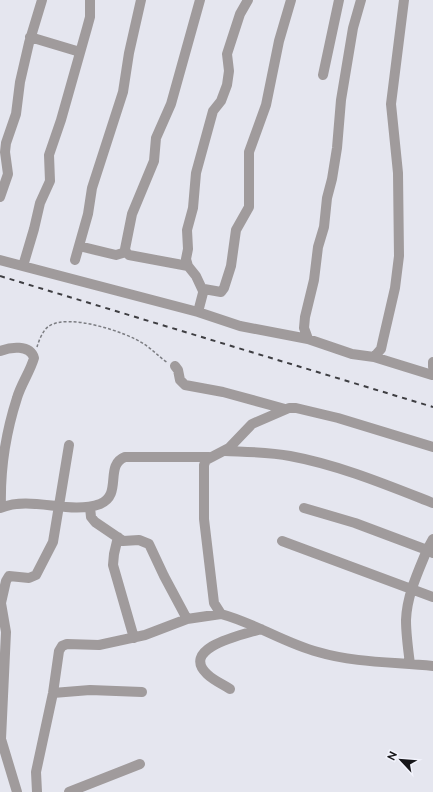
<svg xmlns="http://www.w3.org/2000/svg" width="433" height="792" font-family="Raleway,sans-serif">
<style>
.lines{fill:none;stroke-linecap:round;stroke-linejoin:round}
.path{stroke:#7c7d82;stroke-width:1.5;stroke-dasharray:3 2;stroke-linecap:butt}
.minor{stroke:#a09b9c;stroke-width:10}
.rail{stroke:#3e3e42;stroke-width:2;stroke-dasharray:5 5;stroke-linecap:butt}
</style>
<rect width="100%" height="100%" fill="#e5e6ef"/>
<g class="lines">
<path class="path" d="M 37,347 C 39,340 43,330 49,326 C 69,313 126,332 144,344 C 152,349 159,357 168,363"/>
<path class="minor" d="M 30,37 L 80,52
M 323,75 L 339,0
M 0,197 L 8,174 L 5,152 L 6,143 L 16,114 L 20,82 L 29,43 L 42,0
M 79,246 L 116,255 L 126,252
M 0,260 L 198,312 L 240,326 L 308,339 L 352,354 L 374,357 L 381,349 L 383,340 L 395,288 L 399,256 L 398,173 L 391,104 L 404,0
M 75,260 L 88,214 L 92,188 L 123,92 L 129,53 L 141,0
M 23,266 L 34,229 L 40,203 L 50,181 L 49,155 L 61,120 L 87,28 L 90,17 L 90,0
M 188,266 L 129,255 L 126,252 L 125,249 L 132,214 L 154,161 L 156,138 L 171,104 L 200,0
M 203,291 L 196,276 L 188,266 L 186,259 L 188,249 L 187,230 L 193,208 L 196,173 L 213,111 L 221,101 L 227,85 L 229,71 L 227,54 L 240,14 L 248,0
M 198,312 L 204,289 L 221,292 L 224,288 L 231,266 L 236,230 L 249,207 L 249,152 L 266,105 L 279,41 L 291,0
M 308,339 L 304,328 L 305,317 L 314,280 L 318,247 L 324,227 L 327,198 L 332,179 L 337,148 L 341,100 L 353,28 L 361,0
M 0,351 C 10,347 30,344 34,358 C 30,372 21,384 17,398 C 6,432 0,471 1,507
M 374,357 L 432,375
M 433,362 L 433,367
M 175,366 L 178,370 L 180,380 L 185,385 L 223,392 L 285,409
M 433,447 L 338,418 L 296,408 L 289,408 L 252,424 L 229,448 L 206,460 L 204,465 L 204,519 L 214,603 L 221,614 C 255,623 284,643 318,652 C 355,663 395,662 433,666
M 225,451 C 247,452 269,452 290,456 C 339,465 387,485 433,503
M 90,507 L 91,517 L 95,522 L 123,541 L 139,540 L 149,544 L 164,576 L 187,619
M 0,508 C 32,495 68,515 100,504 C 123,495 104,465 125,457 L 209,457
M 304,508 L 355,523 L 427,550 L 433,539
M 118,537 L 114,554 L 113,565 L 134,638
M 282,541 L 433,597
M 410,664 C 408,649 406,634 406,620 C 407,595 418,572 427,550 L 433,553
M 230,689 C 222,684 213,680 207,674 C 179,647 246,634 261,629
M 53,693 L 90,690 L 142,692
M 17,792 L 1,739 L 6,632 L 1,603 L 6,581 L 9,576 L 29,578 L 36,575 L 53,542 L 69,445
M 37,792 L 36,772 L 53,693 L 59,651 L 62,646 L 67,644 L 99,645 L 145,635 L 187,619 L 221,614
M 69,792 L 140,764"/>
<path class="rail" d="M 0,276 L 433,407"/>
</g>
<g transform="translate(401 760) rotate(296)" stroke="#f2f3fc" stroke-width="3" paint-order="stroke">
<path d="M0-3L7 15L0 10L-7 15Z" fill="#161619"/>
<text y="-6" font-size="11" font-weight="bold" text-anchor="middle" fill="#161619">N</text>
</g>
</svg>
